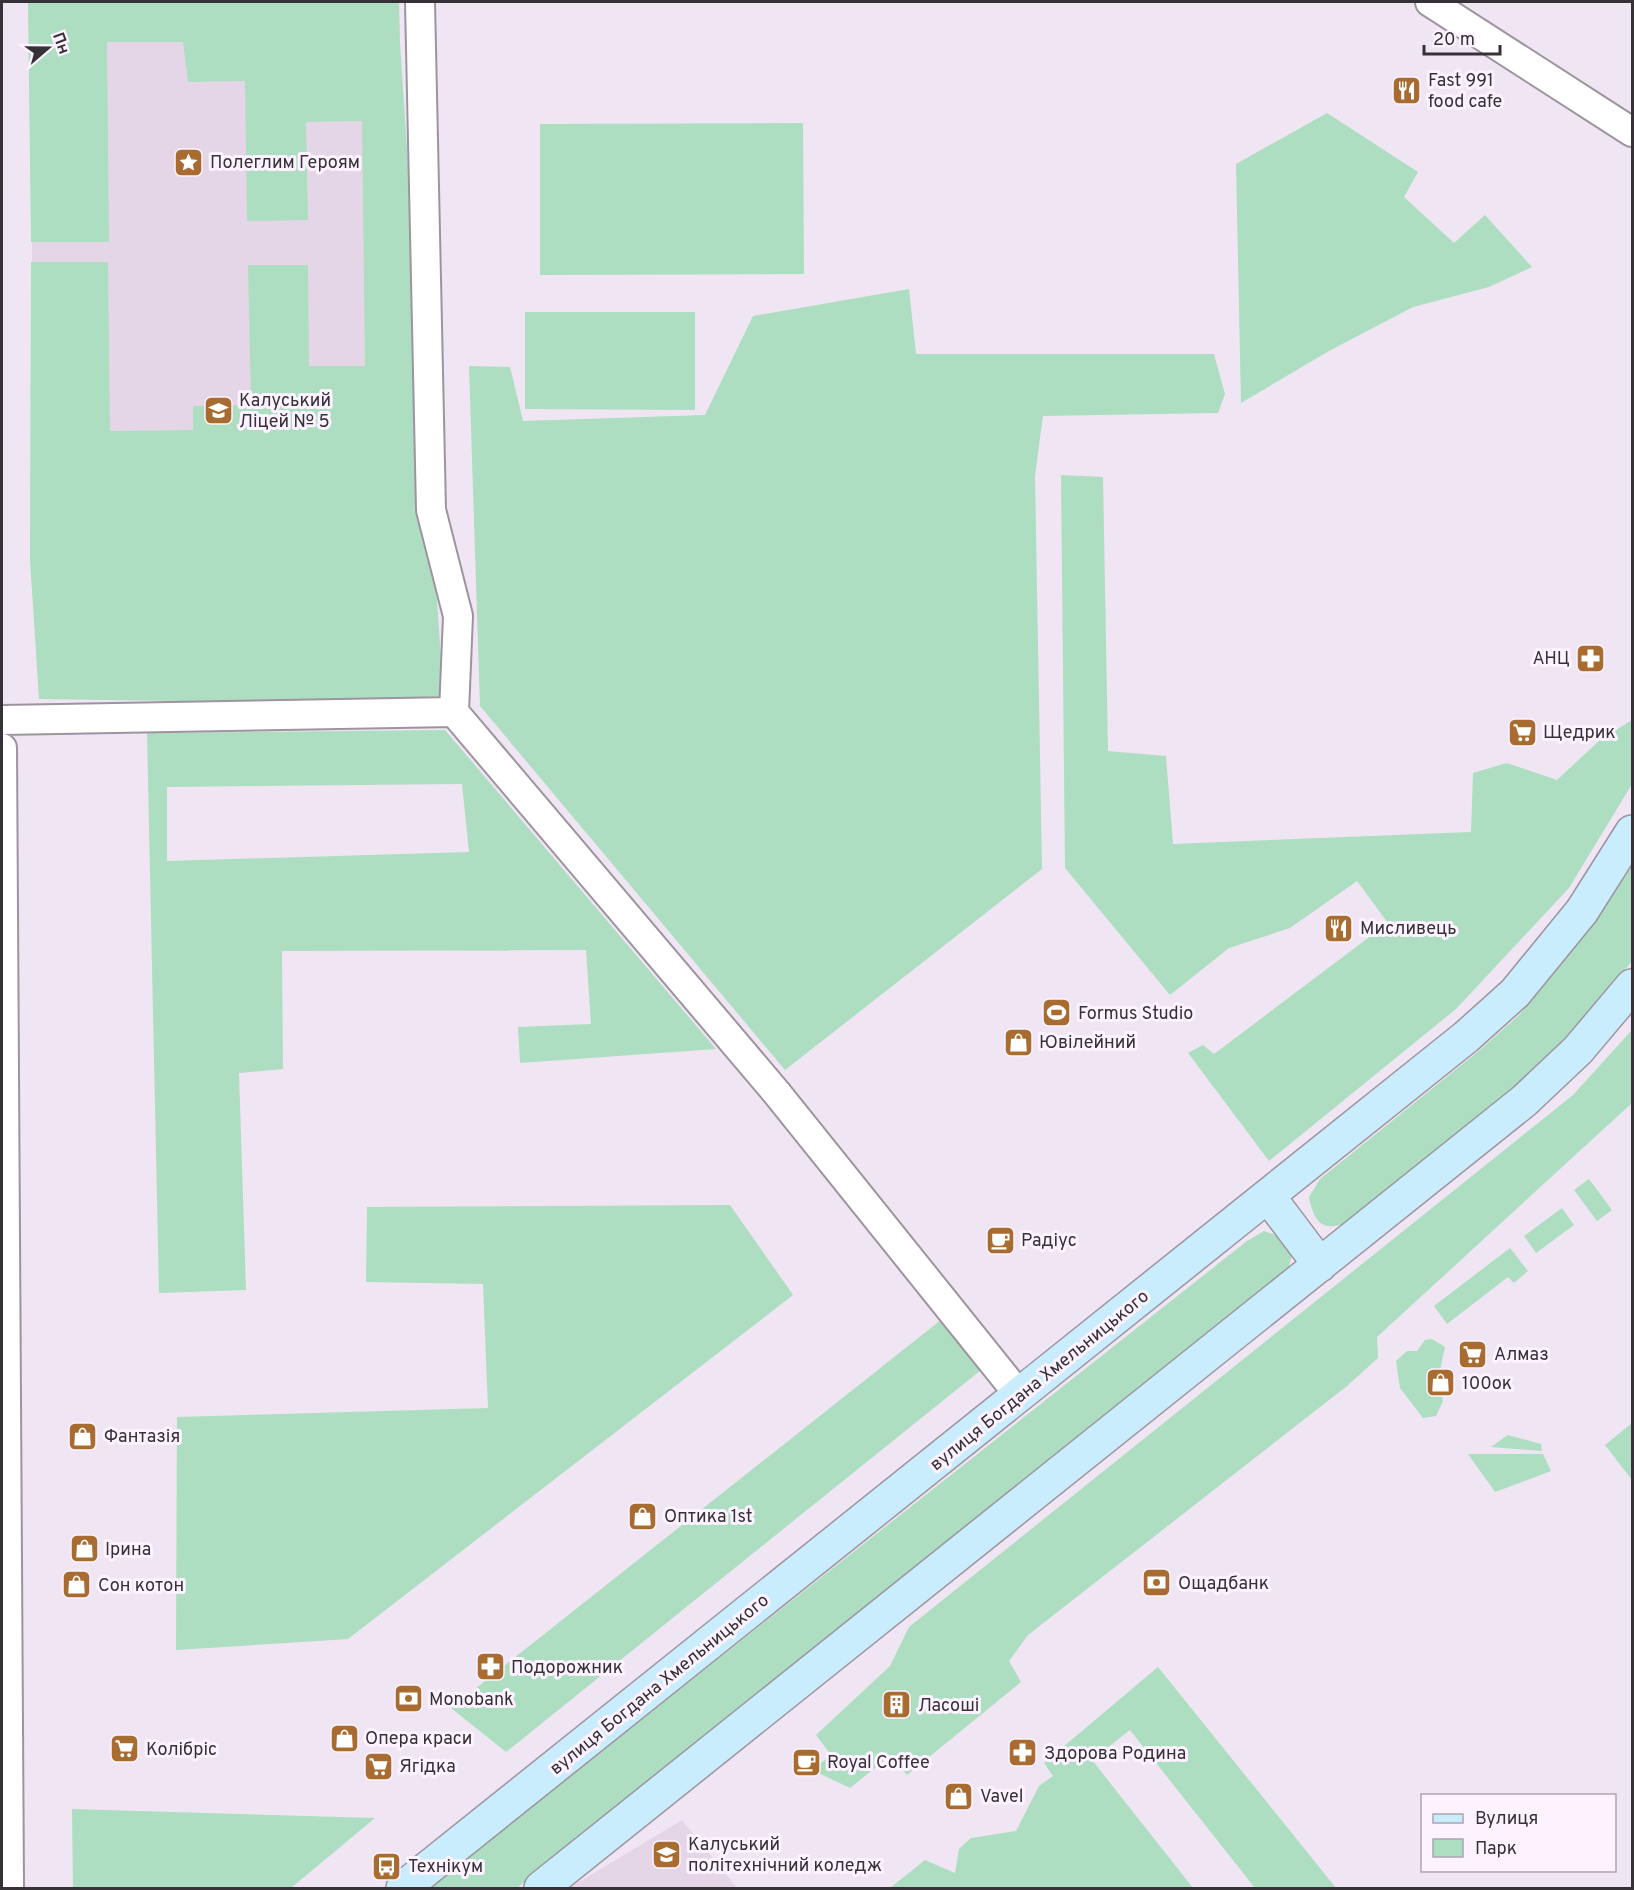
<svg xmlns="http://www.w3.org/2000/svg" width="1634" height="1890" font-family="Overpass,sans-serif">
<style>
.built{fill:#e5d6e7}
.green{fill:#addec1;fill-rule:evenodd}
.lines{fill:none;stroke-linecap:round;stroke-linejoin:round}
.street-casing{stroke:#9e949f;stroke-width:32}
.secondary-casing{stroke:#9e949f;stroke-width:36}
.street{stroke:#fff;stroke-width:28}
.secondary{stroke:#c9edfd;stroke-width:33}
.labels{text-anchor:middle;stroke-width:6;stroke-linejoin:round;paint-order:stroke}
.poi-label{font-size:18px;fill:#353136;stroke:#fdf2ff;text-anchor:start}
.street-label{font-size:18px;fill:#353136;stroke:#fdf2ff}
</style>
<rect width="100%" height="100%" fill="#f0e5f2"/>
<path class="built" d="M 28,2 L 399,2 L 407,558 L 30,560 L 32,252 Z
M 682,1820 L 737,1888 L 569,1888 Z"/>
<path class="green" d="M 28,2 L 399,2 L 400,43 L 444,705 L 39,699 L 30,560 L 31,262 L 108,262 L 110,431 L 193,430 L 193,406 L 251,405 L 248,265 L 308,265 L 309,366 L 365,366 L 362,121 L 306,122 L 308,220 L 247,221 L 245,81 L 188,82 L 183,42 L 107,42 L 109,242 L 31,242 Z
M 1327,113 L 1418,172 L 1404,197 L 1454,243 L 1485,215 L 1532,267 L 1489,287 L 1413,307 L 1329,351 L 1241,403 L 1236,164 Z
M 803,123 L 804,274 L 540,275 L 540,124 Z
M 909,289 L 916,354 L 1214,354 L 1225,394 L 1218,413 L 1043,416 L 1035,476 L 1042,869 L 785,1070 L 480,706 L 469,366 L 510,367 L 523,421 L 705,415 L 753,316 Z
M 525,312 L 695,312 L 695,410 L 525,409 Z
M 1061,475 L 1103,477 L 1108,751 L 1166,756 L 1173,844 L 1471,832 L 1473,773 L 1507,763 L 1557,780 L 1600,740 L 1632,720 L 1632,784 L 1569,888 L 1456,1009 L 1269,1161 L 1188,1053 L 1203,1045 L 1214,1054 L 1388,923 L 1357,881 L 1290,928 L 1229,948 L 1170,995 L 1065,868 Z
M 445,730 L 716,1049 L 520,1063 L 518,1027 L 591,1024 L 586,950 L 282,951 L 283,1069 L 239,1073 L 246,1290 L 159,1293 L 147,733 ZM 462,784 L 469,852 L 167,861 L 167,787 Z
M 1632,864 L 1632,961 L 1590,1014 L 1548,1060 L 1354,1220 C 1326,1232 1315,1228 1309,1197 L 1320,1179 L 1480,1050 L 1520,1014 L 1595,922 Z
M 1632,1030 L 1632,1103 L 1377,1337 L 1378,1358 L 1347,1386 L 1028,1635 L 1009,1661 L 1021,1682 L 907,1775 L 891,1755 L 850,1788 L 812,1770 L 831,1755 L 816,1735 L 890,1666 L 909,1627 L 1573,1095 Z
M 1589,1179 L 1612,1210 L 1597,1221 L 1574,1190 Z
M 730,1205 L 793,1295 L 348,1639 L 176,1650 L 177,1417 L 488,1408 L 483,1284 L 366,1282 L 367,1207 Z
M 1562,1208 L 1574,1225 L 1536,1253 L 1524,1236 Z
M 1264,1231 L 1282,1237 L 1293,1251 L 1288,1270 L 1277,1281 L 517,1888 L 428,1888 L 1247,1241 Z
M 1510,1248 L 1528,1271 L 1514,1283 L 1508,1277 L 1447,1324 L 1434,1306 Z
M 951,1312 L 991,1362 L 506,1752 L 451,1708 Z
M 1432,1339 L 1445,1347 L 1438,1379 L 1443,1401 L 1436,1416 L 1423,1418 L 1400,1388 L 1396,1361 L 1407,1351 L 1417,1351 L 1425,1340 Z
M 1632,1423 L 1632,1480 L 1605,1445 Z
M 1508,1435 L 1541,1444 L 1542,1451 L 1491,1447 Z
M 1468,1454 L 1543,1454 L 1551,1471 L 1495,1492 Z
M 1158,1667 L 1336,1888 L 1255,1888 L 1130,1730 L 1092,1760 L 1193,1888 L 890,1888 L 925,1860 L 955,1873 L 959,1849 L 971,1838 L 1016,1831 L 1039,1786 L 1053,1776 L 1044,1763 Z
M 72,1809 L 375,1818 L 291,1888 L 73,1888 Z"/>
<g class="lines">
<defs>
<path id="street" d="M 420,2 L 431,510 L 458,616 L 454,712 L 776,1092 L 1020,1396
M 1430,2 L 1632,132
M 2,720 L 454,712
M 2,748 L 9,1888"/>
<path id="secondary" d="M 1268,1196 L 1320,1265
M 403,1888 L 1466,1037 L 1515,993 L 1582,911 L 1632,832
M 541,1888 L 1524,1101 L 1578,1050 L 1632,986"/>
</defs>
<use href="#street" class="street-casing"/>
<use href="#secondary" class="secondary-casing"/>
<use href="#street" class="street"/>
<use href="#secondary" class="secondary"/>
</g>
<defs>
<symbol id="restaurant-square" viewBox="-11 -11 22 22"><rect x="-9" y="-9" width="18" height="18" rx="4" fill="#a96c30" stroke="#fdf2ff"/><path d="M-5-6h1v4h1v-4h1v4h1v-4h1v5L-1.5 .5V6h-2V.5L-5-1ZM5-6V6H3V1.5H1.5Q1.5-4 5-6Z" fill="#fff"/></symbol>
<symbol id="sight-square" viewBox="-11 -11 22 22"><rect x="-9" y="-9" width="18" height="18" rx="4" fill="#a96c30" stroke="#fdf2ff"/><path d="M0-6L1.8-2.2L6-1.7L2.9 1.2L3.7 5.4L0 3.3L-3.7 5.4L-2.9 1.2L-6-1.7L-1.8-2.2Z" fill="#fff"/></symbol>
<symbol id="school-square" viewBox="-11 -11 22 22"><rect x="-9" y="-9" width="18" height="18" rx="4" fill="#a96c30" stroke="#fdf2ff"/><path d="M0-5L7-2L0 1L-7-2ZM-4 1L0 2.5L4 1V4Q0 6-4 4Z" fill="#fff"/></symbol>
<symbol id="pharmacy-square" viewBox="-11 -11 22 22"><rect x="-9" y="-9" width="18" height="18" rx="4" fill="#a96c30" stroke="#fdf2ff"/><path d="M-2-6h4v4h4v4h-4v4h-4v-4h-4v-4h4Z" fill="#fff"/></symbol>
<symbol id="supermarket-square" viewBox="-11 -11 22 22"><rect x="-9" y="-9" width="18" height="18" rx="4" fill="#a96c30" stroke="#fdf2ff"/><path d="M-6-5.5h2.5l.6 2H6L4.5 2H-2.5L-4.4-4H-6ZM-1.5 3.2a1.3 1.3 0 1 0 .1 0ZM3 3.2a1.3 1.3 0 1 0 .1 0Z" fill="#fff"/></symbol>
<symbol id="stadium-square" viewBox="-11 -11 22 22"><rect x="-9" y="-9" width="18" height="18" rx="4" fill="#a96c30" stroke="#fdf2ff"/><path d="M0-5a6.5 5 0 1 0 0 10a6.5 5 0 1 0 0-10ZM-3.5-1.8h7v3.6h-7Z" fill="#fff"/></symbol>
<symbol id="shop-square" viewBox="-11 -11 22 22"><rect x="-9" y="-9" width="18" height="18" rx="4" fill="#a96c30" stroke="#fdf2ff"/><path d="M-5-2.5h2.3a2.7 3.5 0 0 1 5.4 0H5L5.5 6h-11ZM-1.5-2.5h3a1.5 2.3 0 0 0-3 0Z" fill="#fff"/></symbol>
<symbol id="cafe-square" viewBox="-11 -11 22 22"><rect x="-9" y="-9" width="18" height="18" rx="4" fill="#a96c30" stroke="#fdf2ff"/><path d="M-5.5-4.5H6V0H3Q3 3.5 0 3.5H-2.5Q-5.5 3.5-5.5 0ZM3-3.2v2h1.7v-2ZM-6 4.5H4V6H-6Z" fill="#fff"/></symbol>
<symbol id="bank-square" viewBox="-11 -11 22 22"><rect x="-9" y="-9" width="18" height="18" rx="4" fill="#a96c30" stroke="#fdf2ff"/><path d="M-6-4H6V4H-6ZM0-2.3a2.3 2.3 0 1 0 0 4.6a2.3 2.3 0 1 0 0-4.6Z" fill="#fff"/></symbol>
<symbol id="building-square" viewBox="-11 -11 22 22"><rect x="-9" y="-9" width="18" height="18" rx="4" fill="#a96c30" stroke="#fdf2ff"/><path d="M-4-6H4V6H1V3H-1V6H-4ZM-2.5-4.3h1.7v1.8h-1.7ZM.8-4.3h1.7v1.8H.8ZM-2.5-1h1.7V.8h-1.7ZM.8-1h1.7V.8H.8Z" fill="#fff"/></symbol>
<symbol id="university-square" viewBox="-11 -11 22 22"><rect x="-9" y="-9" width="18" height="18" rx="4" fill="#a96c30" stroke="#fdf2ff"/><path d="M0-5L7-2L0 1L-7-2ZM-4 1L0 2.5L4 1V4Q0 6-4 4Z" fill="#fff"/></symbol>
<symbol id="bus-square" viewBox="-11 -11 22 22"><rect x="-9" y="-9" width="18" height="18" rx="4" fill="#a96c30" stroke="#fdf2ff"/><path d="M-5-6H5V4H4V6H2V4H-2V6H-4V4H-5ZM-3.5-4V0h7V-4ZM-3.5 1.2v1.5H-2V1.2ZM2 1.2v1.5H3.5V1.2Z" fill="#fff"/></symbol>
</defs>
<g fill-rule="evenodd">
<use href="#restaurant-square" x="1390" y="74" width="33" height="33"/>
<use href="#sight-square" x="172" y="146" width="33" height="33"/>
<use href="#school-square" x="202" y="394" width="33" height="33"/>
<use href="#pharmacy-square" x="1574" y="642" width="33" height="33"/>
<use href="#supermarket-square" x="1506" y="716" width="33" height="33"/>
<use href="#restaurant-square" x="1322" y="912" width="33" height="33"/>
<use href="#stadium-square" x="1040" y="996" width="33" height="33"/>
<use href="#shop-square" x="1002" y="1026" width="33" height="33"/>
<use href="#cafe-square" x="984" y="1224" width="33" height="33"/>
<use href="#supermarket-square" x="1456" y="1338" width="33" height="33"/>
<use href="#shop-square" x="1424" y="1366" width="33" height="33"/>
<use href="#shop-square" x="66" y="1420" width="33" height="33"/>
<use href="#shop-square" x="626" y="1500" width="33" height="33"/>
<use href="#shop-square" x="68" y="1532" width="33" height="33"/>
<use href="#bank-square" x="1140" y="1566" width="33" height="33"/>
<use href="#shop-square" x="60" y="1568" width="33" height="33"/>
<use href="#pharmacy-square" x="474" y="1650" width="33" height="33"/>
<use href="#bank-square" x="392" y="1682" width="33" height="33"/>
<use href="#building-square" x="880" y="1688" width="33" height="33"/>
<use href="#shop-square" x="328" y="1722" width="33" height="33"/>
<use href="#supermarket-square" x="108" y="1732" width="33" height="33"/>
<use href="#pharmacy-square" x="1006" y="1736" width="33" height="33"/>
<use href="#cafe-square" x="790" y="1746" width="33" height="33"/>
<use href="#supermarket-square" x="362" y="1750" width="33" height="33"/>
<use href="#shop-square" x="942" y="1780" width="33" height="33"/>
<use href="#university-square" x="650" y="1838" width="33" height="33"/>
<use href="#bus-square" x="370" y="1850" width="33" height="33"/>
</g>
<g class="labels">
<g class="poi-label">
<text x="1428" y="86">Fast 991<tspan x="1428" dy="21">food cafe</tspan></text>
<text x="210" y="168">Полеглим Героям</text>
<text x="239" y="406">Калуський<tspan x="239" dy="21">Ліцей № 5</tspan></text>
<text x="1570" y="664" text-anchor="end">АНЦ</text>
<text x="1543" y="738">Щедрик</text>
<text x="1360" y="934">Мисливець</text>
<text x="1078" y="1019">Formus Studio</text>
<text x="1039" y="1048">Ювілейний</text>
<text x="1021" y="1246">Радіус</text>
<text x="1494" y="1360">Алмаз</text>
<text x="1462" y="1389">100ок</text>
<text x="104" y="1442">Фантазія</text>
<text x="664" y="1522">Оптика 1st</text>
<text x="105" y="1555">Ірина</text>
<text x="1178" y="1589">Ощадбанк</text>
<text x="98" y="1591">Сон котон</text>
<text x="511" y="1673">Подорожник</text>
<text x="429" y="1705">Monobank</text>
<text x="918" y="1711">Ласоші</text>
<text x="365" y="1744">Опера краси</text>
<text x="146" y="1755">Колібріс</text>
<text x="1044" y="1759">Здорова Родина</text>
<text x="827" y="1768">Royal Coffee</text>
<text x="399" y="1772">Ягідка</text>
<text x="980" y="1802">Vavel</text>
<text x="688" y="1850">Калуський<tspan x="688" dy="21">політехнічний коледж</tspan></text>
<text x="408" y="1872">Технікум</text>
</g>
<g class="street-label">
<text transform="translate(1039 1380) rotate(-39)" y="6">вулиця Богдана Хмельницького</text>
<text transform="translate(659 1684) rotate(-39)" y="6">вулиця Богдана Хмельницького</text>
</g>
</g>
<rect width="1634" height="1890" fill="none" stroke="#353136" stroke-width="6"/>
<rect x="1421" y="1794" width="195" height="78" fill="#fdf2ff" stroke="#ada5af" stroke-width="1.5"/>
<rect x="1433" y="1814" width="30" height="9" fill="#c9edfd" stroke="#ada5af" stroke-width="1.5"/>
<text x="1475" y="1824" font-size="18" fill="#353136">Вулиця</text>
<rect x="1433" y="1839" width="30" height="18" fill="#addec1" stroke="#ada5af" stroke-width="1.5"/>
<text x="1475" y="1854" font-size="18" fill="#353136">Парк</text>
<g transform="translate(48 48) rotate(70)" stroke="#fdf2ff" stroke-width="4.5" paint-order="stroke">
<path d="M0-4.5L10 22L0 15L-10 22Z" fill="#353136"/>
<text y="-9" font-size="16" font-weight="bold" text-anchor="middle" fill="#353136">Пн</text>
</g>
<path d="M1424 45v9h76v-9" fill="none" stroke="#353136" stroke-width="3"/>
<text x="1433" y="45" font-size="18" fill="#353136" stroke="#fdf2ff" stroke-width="4.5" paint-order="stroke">20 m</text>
</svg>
